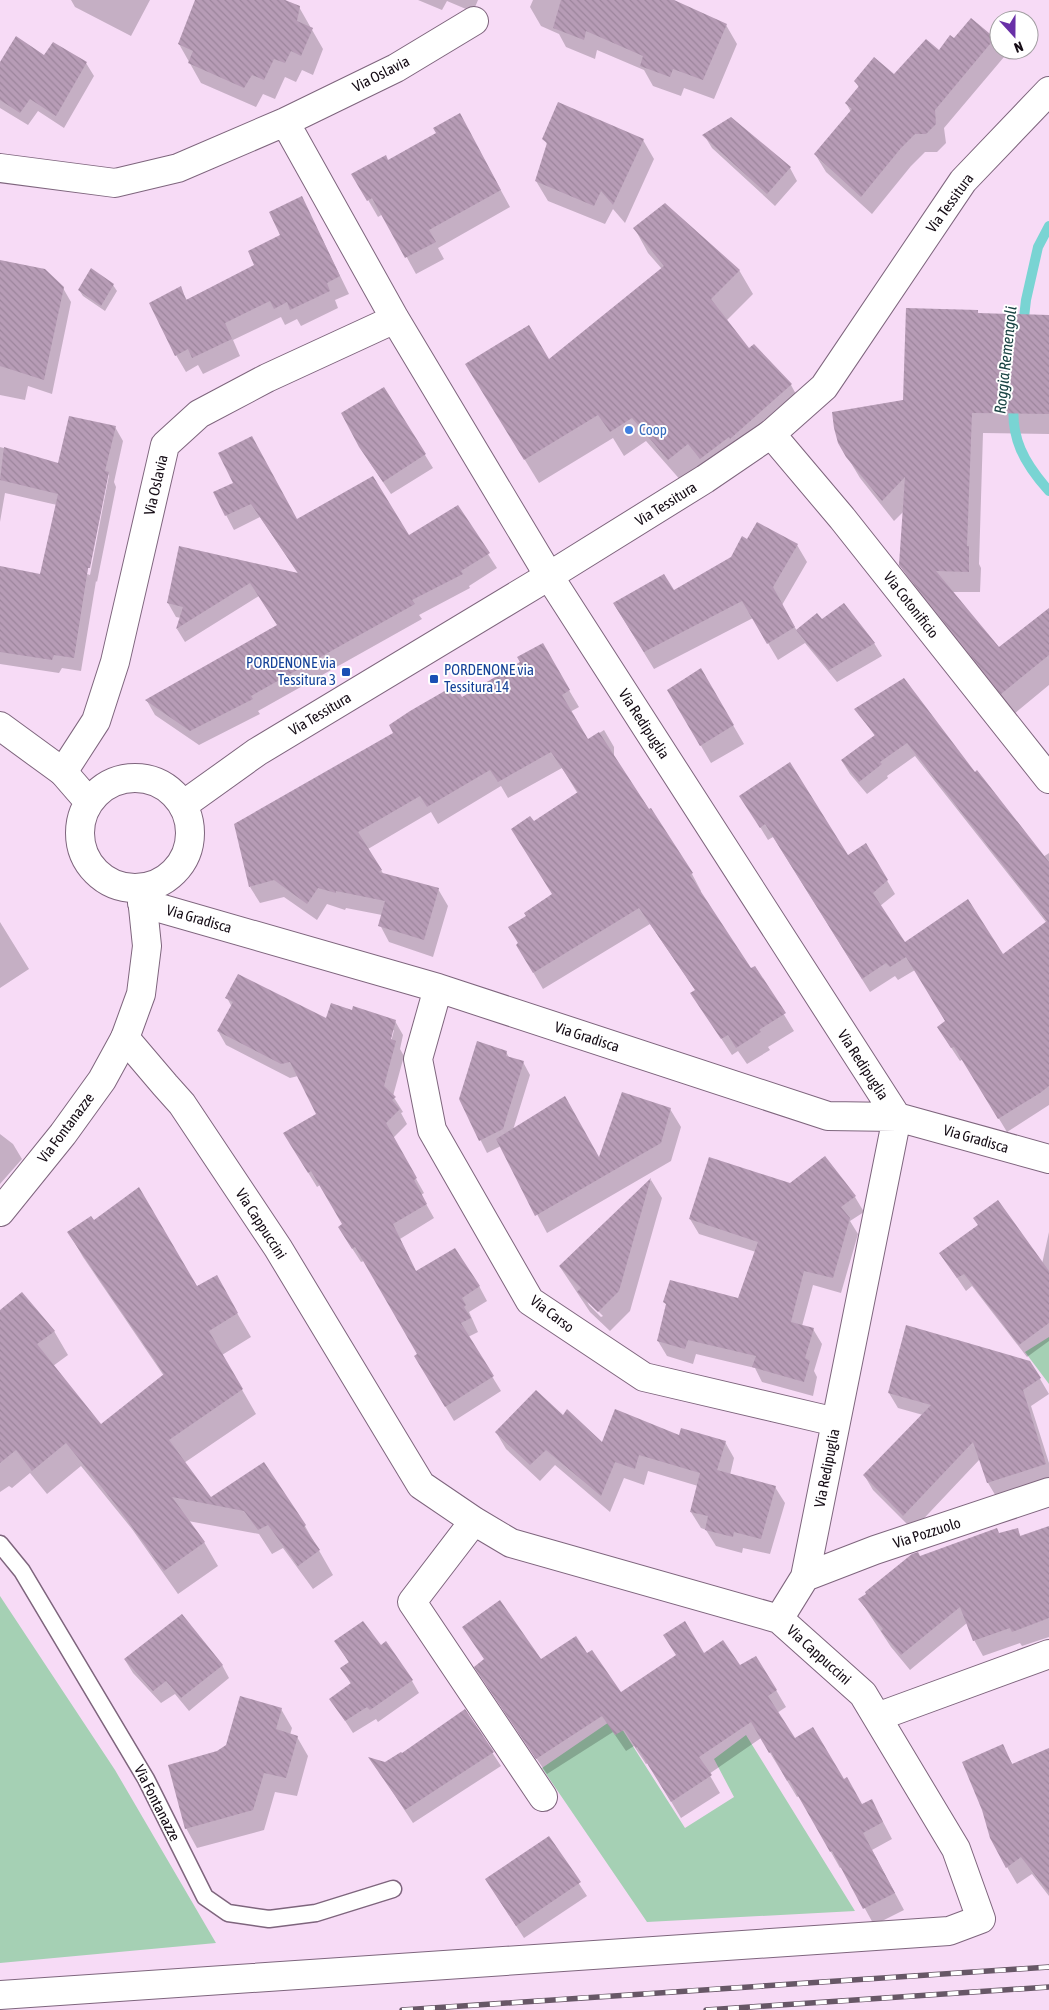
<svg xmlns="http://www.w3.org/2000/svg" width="1049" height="2010" font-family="'Asap Condensed',sans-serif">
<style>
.garden{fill:#a5d0b4}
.shadow{fill:#0003;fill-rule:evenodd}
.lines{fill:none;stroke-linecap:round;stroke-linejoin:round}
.stream{stroke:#79d4d3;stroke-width:10}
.building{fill:url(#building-back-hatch)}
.lane-casing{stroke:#7e657d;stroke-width:19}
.street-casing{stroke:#7e657d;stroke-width:30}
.secondary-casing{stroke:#7e657d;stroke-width:30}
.lane{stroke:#fff;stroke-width:16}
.street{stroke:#fff;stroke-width:28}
.secondary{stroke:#fff;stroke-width:28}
.rail-casing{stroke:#675766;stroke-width:5.5}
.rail{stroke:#fff;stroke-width:4;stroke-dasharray:11;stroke-linecap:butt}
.shop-dot{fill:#3f7fe0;stroke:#fff;stroke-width:2}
.transit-dot{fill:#1a4fb4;stroke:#fff;stroke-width:2}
.labels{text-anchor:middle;stroke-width:4;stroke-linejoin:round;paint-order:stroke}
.street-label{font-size:15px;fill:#150c15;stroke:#fff}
.shop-label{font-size:15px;fill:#366cbe;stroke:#fff;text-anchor:start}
.transit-label{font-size:15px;fill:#164399;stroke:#fff;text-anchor:end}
.water-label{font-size:16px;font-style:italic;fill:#194343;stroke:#fff}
</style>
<defs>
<pattern id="building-back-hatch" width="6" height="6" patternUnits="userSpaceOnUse" patternTransform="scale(1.25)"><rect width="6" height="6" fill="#b79cb6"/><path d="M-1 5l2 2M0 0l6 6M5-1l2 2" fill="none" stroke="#9c859c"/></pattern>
</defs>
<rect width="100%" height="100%" fill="#f7dbf6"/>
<path class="garden" d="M 1049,1337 L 1049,1384 L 1025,1352 Z
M 0,1596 L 115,1770 L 216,1943 L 0,1963 Z
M 615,1718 L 685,1828 L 734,1797 L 714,1759 L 746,1735 L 855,1911 L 647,1922 L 542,1768 Z"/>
<path class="shadow" d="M 71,0 L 150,0 L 131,36 L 75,7 Z
M 197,0 L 281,0 L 299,7 L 323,49 L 313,75 L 302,70 L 296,82 L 285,77 L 275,99 L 263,94 L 256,107 L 201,83 L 179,44 Z
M 418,0 L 478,0 L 473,12 L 447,1 L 442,10 Z
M 533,0 L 668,0 L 726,25 L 737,44 L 714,99 L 684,88 L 681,96 L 653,86 L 644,70 L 597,50 L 595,59 L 566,47 L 559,34 L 541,26 L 530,7 Z
M 994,39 L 1004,57 L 944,128 L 946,143 L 937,152 L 925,152 L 911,166 L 872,214 L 826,172 L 815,154 L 851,112 L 846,103 L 859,88 L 855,81 L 895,76 L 940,51 L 954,40 Z
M 45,57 L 86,63 L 94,76 L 64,128 L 38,111 L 28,125 L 0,108 L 0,65 Z
M 469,132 L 510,207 L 438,248 L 444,259 L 416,274 L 383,214 L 378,217 L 353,174 Z
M 704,135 L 790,168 L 797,181 L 775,206 L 712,148 Z
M 544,139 L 643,140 L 654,159 L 625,223 L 613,209 L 605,224 L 548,201 L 536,181 L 548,146 Z
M 302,198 L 349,294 L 335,300 L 338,308 L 301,326 L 297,319 L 285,325 L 281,317 L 233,340 L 240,356 L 203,374 L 198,365 L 186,372 L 176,355 L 180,288 L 187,300 L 256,266 L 282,235 Z
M 635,229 L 739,270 L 753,294 L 726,321 L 749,350 L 791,385 L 804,409 L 683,483 L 646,441 L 624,456 L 613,438 L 539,483 L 481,388 L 549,361 L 662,269 L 648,253 Z
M 0,261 L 63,288 L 71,302 L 52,394 L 28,386 L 25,400 L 0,395 Z
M 113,285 L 117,291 L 105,311 L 83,296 L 79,290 Z
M 977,311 L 979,314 L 1049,316 L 1049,434 L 983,433 L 979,564 L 981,568 L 980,592 L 951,592 L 998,648 L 1049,610 L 1049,685 L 1014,714 L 913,586 L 900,565 L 904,511 L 894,521 L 860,478 L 839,443 L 904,401 Z
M 384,388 L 433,468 L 391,494 L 368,460 Z
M 115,427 L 123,441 L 114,482 L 116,487 L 97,582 L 96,581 L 81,671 L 62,668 L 59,673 L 0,664 L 0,567 L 41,576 L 57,505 L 5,493 L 0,522 L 0,447 L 59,464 ZM 107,473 L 109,475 L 90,575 L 87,574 Z
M 234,483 L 297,521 L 409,536 L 488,554 L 497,568 L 469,586 L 470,588 L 419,615 L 422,619 L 258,711 L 260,714 L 199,745 L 155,715 L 147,701 L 278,626 L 259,596 L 185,642 L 177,629 L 181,618 L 176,617 L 168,603 L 180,548 L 299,575 L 260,517 L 234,530 L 226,515 Z
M 748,540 L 797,545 L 807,562 L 782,605 L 797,631 L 817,615 L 822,621 L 874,643 L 882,656 L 837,682 L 805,643 L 778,660 L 753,618 L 654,669 L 614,604 L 674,592 L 731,558 Z
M 542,645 L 579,707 L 570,712 L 587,741 L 604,730 L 614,747 L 614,757 L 692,874 L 701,891 L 700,892 L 751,970 L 755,967 L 794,1031 L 768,1047 L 770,1050 L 747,1064 L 738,1051 L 732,1055 L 692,994 L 696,991 L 650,924 L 543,989 L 517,945 L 528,916 L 553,895 L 534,822 L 578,794 L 562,768 L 508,798 L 501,786 L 438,824 L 431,812 L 368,849 L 384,875 L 438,889 L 448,906 L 433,957 L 389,942 L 380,925 L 382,915 L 346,908 L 345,910 L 327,904 L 317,920 L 284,897 L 260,903 L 250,887 L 462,698 L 521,663 Z
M 701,670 L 744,744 L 711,763 L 668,690 Z
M 856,709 L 974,773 L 1043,857 L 1049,853 L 1049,1105 L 1007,1132 L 963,1059 L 960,1061 L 946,1040 L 946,1022 L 915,970 L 898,980 L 895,976 L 870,992 L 773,837 L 768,840 L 749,809 L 848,856 L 866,845 L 895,894 L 880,906 L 904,944 L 1003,956 L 1046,922 L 915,756 L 887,776 L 888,778 L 867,794 L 850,774 L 842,761 L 875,736 Z
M 0,922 L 29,969 L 0,988 Z
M 227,998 L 327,1019 L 352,1012 L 395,1021 L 403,1035 L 400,1049 L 404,1056 L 393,1096 L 403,1112 L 401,1113 L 407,1124 L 393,1138 L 424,1193 L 421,1195 L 434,1218 L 400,1239 L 416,1272 L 479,1286 L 487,1301 L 469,1312 L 478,1332 L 468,1337 L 501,1391 L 454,1421 L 416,1357 L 419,1355 L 364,1261 L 361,1262 L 348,1242 L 344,1224 L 320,1185 L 317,1187 L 293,1148 L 318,1115 L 298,1076 L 290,1078 L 226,1045 L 218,1031 L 232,1007 ZM 392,1030 L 394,1030 L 390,1046 Z
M 506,1052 L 510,1059 L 523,1062 L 530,1075 L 513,1130 L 600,1160 L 670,1109 L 681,1127 L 671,1161 L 547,1233 L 501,1146 L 487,1153 L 461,1101 Z
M 0,1134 L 13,1144 L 22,1159 L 0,1184 Z
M 824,1157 L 855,1197 L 864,1212 L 850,1221 L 858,1234 L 841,1293 L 813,1285 L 802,1326 L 813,1329 L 822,1344 L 814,1371 L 817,1377 L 813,1396 L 762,1382 L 755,1368 L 696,1354 L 693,1364 L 667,1356 L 658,1341 L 667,1306 L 664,1301 L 739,1300 L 756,1252 L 699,1234 L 690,1219 L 790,1184 Z
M 651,1180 L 662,1198 L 630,1311 L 610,1331 L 590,1312 L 560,1267 ZM 586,1299 L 603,1316 L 601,1317 L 589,1305 Z
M 94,1221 L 196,1287 L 216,1277 L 251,1337 L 222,1355 L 256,1414 L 184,1463 L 211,1499 L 264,1464 L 305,1526 L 333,1575 L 313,1589 L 283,1548 L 272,1554 L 259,1534 L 188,1521 L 204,1542 L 218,1566 L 178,1594 L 132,1529 L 81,1466 L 47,1494 L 30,1473 L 12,1488 L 9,1486 L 0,1492 L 0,1312 L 54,1331 L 68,1355 L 53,1366 L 101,1426 L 164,1376 L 83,1257 L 69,1233 Z
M 1049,1232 L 1049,1341 L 1027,1357 L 972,1286 L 966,1291 L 940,1253 L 1042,1264 Z
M 1030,1362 L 1049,1394 L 1031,1406 L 1049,1463 L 1049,1481 L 997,1498 L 988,1483 L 980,1459 L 913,1530 L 873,1490 L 864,1475 L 923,1415 L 898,1408 L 889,1393 Z
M 563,1417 L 602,1444 L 679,1437 L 725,1442 L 734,1458 L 730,1475 L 775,1487 L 785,1503 L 770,1554 L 743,1548 L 742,1553 L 716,1546 L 706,1530 L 701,1528 L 691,1512 L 698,1486 L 648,1471 L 644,1485 L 624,1478 L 610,1512 L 555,1465 L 540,1481 L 506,1449 L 496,1432 Z
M 1049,1528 L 1049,1637 L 1022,1646 L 1020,1643 L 983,1656 L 974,1640 L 967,1623 L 910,1670 L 891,1647 L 860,1600 L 920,1557 L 1017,1529 L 1021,1537 Z
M 463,1627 L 541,1661 L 587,1655 L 621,1694 L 704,1655 L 740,1667 L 776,1690 L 786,1707 L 777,1713 L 794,1739 L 844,1780 L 862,1805 L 881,1818 L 892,1839 L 872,1850 L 904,1910 L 874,1925 L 842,1867 L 840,1868 L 799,1796 L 797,1797 L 761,1738 L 709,1774 L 720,1793 L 681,1818 L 648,1763 L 646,1764 L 634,1746 L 626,1751 L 613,1732 L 547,1774 L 486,1684 L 485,1660 Z
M 336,1641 L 380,1647 L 412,1681 L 419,1693 L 378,1722 L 376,1719 L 353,1733 L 331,1699 L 351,1684 L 342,1668 L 349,1663 Z
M 125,1660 L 222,1665 L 229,1678 L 189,1711 L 175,1694 L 161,1703 L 133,1673 Z
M 281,1709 L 292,1728 L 290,1735 L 297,1737 L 308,1756 L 297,1796 L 275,1792 L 264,1830 L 197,1848 L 186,1828 L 218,1753 Z
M 465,1711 L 501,1766 L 413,1823 L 371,1759 L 385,1764 L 402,1755 Z
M 1002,1746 L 1013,1765 L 1049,1749 L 1049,1896 L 1032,1874 L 1017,1884 L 1007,1867 Z
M 549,1838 L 587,1896 L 524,1938 L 494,1892 Z"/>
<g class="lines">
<path class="stream" d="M 1023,326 L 1026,300 L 1038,247 L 1049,226
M 1014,400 C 1010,438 1024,463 1049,491"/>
</g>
<path class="building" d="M 195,0 L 285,0 L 300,6 L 297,21 L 313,28 L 301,56 L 291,51 L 285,63 L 274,59 L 264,80 L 252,75 L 244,88 L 188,63 L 193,51 L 178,44 Z
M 561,0 L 674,0 L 727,24 L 703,80 L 673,69 L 670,77 L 640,66 L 643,56 L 586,31 L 584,40 L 553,28 Z
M 971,18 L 995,38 L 935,110 L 936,124 L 926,134 L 915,134 L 901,148 L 861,197 L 814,154 L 852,109 L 845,103 L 859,86 L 854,81 L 874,57 L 894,74 L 926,39 L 939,50 L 950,35 L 954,38 Z
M 16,36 L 44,55 L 53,42 L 87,62 L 56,116 L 30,99 L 20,113 L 0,100 L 0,62 Z
M 558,102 L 644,139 L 613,205 L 601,191 L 594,206 L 535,181 L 547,143 L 542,139 Z
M 460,113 L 501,190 L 429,230 L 436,242 L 405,258 L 372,198 L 367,201 L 351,174 L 386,155 L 388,160 L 436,133 L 433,128 Z
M 731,117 L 791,167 L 767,194 L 702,135 Z
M 302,196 L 340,276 L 327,283 L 330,291 L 290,310 L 287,302 L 274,309 L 270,301 L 225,323 L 232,339 L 192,358 L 188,349 L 175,356 L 149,303 L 181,286 L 186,300 L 254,265 L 248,251 L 280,235 L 269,212 Z
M 665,203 L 740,270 L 711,299 L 749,348 L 754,344 L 792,384 L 730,439 L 729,437 L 700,459 L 688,444 L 668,460 L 632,418 L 610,432 L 598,415 L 524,460 L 465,364 L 529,325 L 549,359 L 664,266 L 633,228 Z
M 0,260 L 45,269 L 64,287 L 44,380 L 0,366 Z
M 91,268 L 114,284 L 101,306 L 78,290 Z
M 906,308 L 978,310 L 978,313 L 1049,315 L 1049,414 L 972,413 L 967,546 L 969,546 L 969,572 L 936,571 L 999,647 L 1049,608 L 1049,655 L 1001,694 L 899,565 L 905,477 L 882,501 L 846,457 L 838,443 L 834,428 L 832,412 L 903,400 Z
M 384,387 L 426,454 L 383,482 L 359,447 L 341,413 Z
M 69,416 L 116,426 L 105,471 L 109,472 L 90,568 L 88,568 L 74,658 L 54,655 L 52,660 L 0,652 L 0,566 L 40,574 L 58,494 L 0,480 L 4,447 L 58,463 Z
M 252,436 L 297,519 L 373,476 L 409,535 L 458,505 L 490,553 L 461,571 L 463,574 L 412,600 L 415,604 L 251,696 L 253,699 L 190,731 L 145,700 L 277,625 L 250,583 L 176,629 L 183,607 L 167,603 L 179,546 L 298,573 L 251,504 L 225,516 L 213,492 L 233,483 L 218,453 Z
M 757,522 L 798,544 L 773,587 L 795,627 L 767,644 L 742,601 L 644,652 L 613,603 L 664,574 L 674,590 L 731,557 L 742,536 L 747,539 Z
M 844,603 L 875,643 L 829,670 L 796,630 L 817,613 L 822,619 Z
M 543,643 L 570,690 L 562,695 L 588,739 L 599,732 L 649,809 L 651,808 L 693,873 L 690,875 L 751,968 L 755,966 L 786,1013 L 759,1030 L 761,1032 L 736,1048 L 728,1035 L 721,1039 L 690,993 L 695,990 L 639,908 L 533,973 L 516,945 L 518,943 L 508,927 L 526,916 L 524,913 L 552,894 L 511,829 L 530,816 L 534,821 L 578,792 L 551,752 L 498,782 L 490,770 L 427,807 L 420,796 L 358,832 L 382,870 L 379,872 L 439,888 L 424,940 L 378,926 L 385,901 L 336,891 L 336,893 L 318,888 L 307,904 L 274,880 L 249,887 L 234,824 L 393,733 L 389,725 L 410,711 L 455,685 L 462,697 L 520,662 L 517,657 Z
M 701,668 L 734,725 L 700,746 L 667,690 Z
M 904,678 L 975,772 L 977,770 L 1049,862 L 1049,1086 L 1040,1093 L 998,1119 L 954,1047 L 951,1048 L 937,1027 L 945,1021 L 906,957 L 890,967 L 886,963 L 862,979 L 765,824 L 760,828 L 739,796 L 790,762 L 848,855 L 866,843 L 888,880 L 873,893 L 905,942 L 968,899 L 1003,954 L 1047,921 L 907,743 L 880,762 L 882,764 L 859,782 L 841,760 L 875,735 L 854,709 Z
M 238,974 L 326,1018 L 331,1003 L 352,1010 L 353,1006 L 396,1020 L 391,1039 L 396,1041 L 384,1086 L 396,1097 L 392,1100 L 400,1109 L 386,1123 L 417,1178 L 414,1180 L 427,1204 L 393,1224 L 416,1271 L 455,1248 L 480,1286 L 462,1298 L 466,1305 L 464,1307 L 471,1318 L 461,1323 L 494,1376 L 445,1407 L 414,1356 L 417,1354 L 355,1247 L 352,1249 L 338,1227 L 342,1224 L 311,1171 L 308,1173 L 283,1133 L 316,1114 L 290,1062 L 281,1064 L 217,1031 L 233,1002 L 225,998 Z
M 477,1041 L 507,1051 L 506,1056 L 524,1061 L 503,1129 L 479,1141 L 459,1099 Z
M 622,1092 L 671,1108 L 661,1143 L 535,1216 L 496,1139 L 565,1096 L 599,1157 Z
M 825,1156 L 856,1196 L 841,1207 L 850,1218 L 833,1278 L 804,1271 L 791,1322 L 814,1328 L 805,1358 L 810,1361 L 804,1382 L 752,1367 L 756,1356 L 688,1340 L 685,1349 L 657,1341 L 666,1304 L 663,1302 L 670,1280 L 738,1298 L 758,1242 L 689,1219 L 709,1157 L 790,1183 Z
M 651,1178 L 619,1291 L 598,1312 L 577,1292 L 581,1288 L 559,1266 Z
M 139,1187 L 197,1286 L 217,1275 L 238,1313 L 209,1331 L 243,1389 L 169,1440 L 211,1497 L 264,1462 L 306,1525 L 304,1527 L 320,1550 L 298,1566 L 268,1525 L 258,1530 L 244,1511 L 172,1497 L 205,1542 L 164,1571 L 116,1505 L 66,1443 L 32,1471 L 16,1450 L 0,1463 L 0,1310 L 22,1292 L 55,1331 L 37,1344 L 101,1424 L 164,1374 L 67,1232 L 91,1216 L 94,1220 Z
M 998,1200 L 1049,1271 L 1049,1323 L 1019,1345 L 964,1274 L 957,1278 L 939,1253 L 978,1225 L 973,1218 Z
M 906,1325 L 1030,1361 L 1041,1378 L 1023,1390 L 1046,1464 L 987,1483 L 973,1442 L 903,1516 L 863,1475 L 931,1405 L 888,1393 Z
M 536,1390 L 563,1415 L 567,1409 L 602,1442 L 615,1409 L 679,1435 L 681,1428 L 726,1441 L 717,1470 L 776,1486 L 761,1539 L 734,1532 L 733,1537 L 705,1530 L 708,1516 L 690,1512 L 700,1473 L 639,1455 L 635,1469 L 615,1462 L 601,1496 L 546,1450 L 530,1465 L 495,1432 Z
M 1049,1526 L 1049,1618 L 1012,1632 L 1010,1628 L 973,1641 L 960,1607 L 901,1655 L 881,1631 L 883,1629 L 858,1599 L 866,1594 L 865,1592 L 912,1554 L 918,1552 L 920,1556 L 997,1528 L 999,1533 L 1018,1528 L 1020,1536 Z
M 500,1600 L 541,1659 L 576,1636 L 587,1653 L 592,1650 L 621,1692 L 676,1655 L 663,1635 L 685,1621 L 704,1653 L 723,1640 L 740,1665 L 756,1656 L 777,1690 L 768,1696 L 795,1738 L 813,1727 L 844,1779 L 847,1777 L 862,1804 L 872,1799 L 883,1822 L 863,1833 L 895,1893 L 863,1909 L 832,1851 L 830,1852 L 789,1780 L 787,1781 L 771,1752 L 769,1753 L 751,1722 L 699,1757 L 712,1775 L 671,1802 L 637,1747 L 636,1748 L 624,1730 L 615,1735 L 602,1716 L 536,1759 L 474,1667 L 484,1659 L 462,1627 Z
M 182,1614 L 223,1665 L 181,1698 L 166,1681 L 153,1691 L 124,1659 Z
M 363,1621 L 381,1645 L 386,1641 L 413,1680 L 370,1710 L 367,1707 L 345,1721 L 329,1699 L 351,1683 L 340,1668 L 349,1662 L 334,1641 Z
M 240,1696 L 282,1708 L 276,1729 L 298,1736 L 286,1778 L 264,1773 L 253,1810 L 185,1829 L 168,1765 L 217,1751 L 226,1745 Z
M 465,1709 L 494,1752 L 405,1810 L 368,1757 L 385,1762 L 401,1752 L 402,1753 Z
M 1003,1744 L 1012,1764 L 1049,1748 L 1049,1893 L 1021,1857 L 1006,1868 L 990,1838 L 982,1810 L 962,1762 Z
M 549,1836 L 581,1882 L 516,1926 L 485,1879 Z"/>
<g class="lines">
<defs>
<path id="lane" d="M 0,1544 L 22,1571 L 146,1779 L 205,1897 L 228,1913 L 269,1919 L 316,1913 L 393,1889"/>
<path id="street" d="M 285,122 L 395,319 L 549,576 L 897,1117 L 805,1577 L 779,1619
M 0,168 L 115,183 L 178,168 L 285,122 L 396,68 L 474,21
M 771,434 L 842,518 L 1049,779
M 63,772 L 96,721 L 115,662 L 165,445 L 199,414 L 267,378 L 395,319
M 142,903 L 438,988 L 828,1116 L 897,1117 L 1049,1159
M 438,988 L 418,1059 L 432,1130 L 530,1301 L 644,1377 L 836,1422
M 474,1521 L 412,1602 L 543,1797
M 805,1577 L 875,1550 L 1049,1492
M 877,1717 L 1049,1654
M 0,1995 L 949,1931 L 981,1919 L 956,1849 L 863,1694 L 779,1619 L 511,1543 L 474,1521 L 421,1485 L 278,1248 L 182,1104 L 165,1085 L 125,1038"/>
<path id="secondary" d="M 0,726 L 63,772 L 89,802
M80 833a55 55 0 1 1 110 0a55 55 0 1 1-110 0Z
M 183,805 L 257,752 L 549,576 L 705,479 L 771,434 L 824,387 L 963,181 L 1049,91
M 0,1212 L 63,1134 L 102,1080 L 125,1038 L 141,994 L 147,946 L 141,888"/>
</defs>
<use href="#lane" class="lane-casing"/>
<use href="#street" class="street-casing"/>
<use href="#secondary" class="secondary-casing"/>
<use href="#lane" class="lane"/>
<use href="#street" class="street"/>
<use href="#secondary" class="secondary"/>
<defs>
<path id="rail" d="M 402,2010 L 1049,1967
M 706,2010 L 1049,1987"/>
</defs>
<use href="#rail" class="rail-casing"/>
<use href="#rail" class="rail"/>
</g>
<circle class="shop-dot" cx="629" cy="430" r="5"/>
<g class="transit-dot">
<rect x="341" y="667" width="10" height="10" rx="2.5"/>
<rect x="429" y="674" width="10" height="10" rx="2.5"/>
</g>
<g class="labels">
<g class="street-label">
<text transform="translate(381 74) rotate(-27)" y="5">Via Oslavia</text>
<text transform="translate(950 203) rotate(-54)" y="5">Via Tessitura</text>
<text transform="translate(156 485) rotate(-77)" y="5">Via Oslavia</text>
<text transform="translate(666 504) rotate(-32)" y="5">Via Tessitura</text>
<text transform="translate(911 605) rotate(52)" y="5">Via Cotonificio</text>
<text transform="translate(320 714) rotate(-31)" y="5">Via Tessitura</text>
<text transform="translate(644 724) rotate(57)" y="5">Via Redipuglia</text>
<text transform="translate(199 919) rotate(16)" y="5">Via Gradisca</text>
<text transform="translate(587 1037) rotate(18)" y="5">Via Gradisca</text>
<text transform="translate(863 1065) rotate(57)" y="5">Via Redipuglia</text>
<text transform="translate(66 1128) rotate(-53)" y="5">Via Fontanazze</text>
<text transform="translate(976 1139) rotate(16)" y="5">Via Gradisca</text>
<text transform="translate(261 1224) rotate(57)" y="5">Via Cappuccini</text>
<text transform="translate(552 1314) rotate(37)" y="5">Via Carso</text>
<text transform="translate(827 1468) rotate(-79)" y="5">Via Redipuglia</text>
<text transform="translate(927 1533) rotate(-18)" y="5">Via Pozzuolo</text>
<text transform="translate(819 1655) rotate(42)" y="5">Via Cappuccini</text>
<text transform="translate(157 1803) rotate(63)" y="5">Via Fontanazze</text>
</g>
<g class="shop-label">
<text x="639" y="435">Coop</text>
</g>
<g class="transit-label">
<text x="336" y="668">PORDENONE via<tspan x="336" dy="17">Tessitura 3</tspan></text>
<text x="444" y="675" text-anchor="start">PORDENONE via<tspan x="444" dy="17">Tessitura 14</tspan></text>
</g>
<g class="water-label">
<text transform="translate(1005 360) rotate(-84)" y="6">Roggia Remengoli</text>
</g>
</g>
<g transform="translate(1014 35) rotate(159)"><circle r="24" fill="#ffffff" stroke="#a19ea1"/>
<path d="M0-4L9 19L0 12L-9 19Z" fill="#6930a7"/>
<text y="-8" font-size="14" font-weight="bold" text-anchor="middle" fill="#150c15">N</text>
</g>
</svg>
